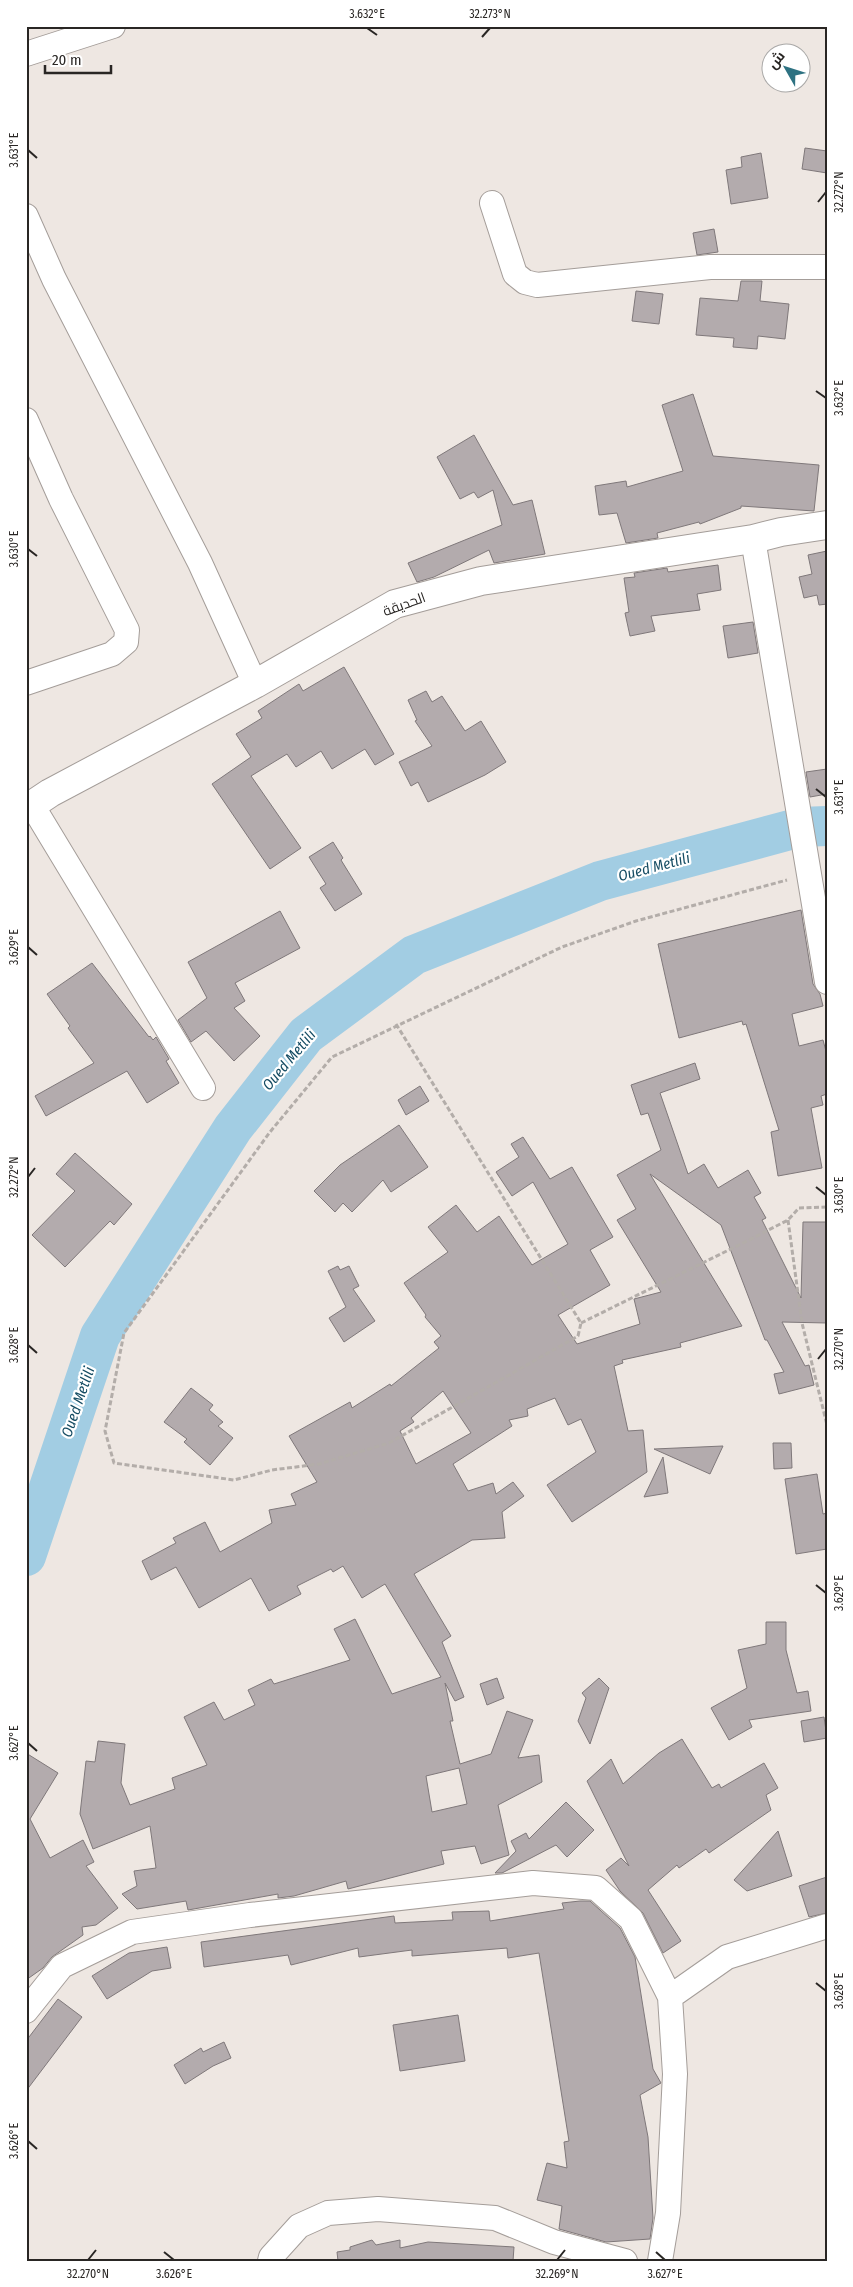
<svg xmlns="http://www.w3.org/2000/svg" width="853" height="2287" font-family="'Fira Sans Condensed',Cairo,sans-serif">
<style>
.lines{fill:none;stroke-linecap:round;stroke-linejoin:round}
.river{stroke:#a2cde3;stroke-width:40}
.building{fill:#b3abad;stroke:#7f787a;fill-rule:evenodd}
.street-casing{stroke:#a49d99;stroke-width:26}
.secondary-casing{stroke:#a49d99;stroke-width:30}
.path{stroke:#b3ada9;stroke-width:3;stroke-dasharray:5 2.5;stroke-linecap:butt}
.street{stroke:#fff;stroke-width:24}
.secondary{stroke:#fff;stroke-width:28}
.ticks{fill:none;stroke:#292624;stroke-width:2}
.labels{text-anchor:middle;stroke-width:4.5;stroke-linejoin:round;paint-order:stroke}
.street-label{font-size:14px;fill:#292624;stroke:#fff}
.water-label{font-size:15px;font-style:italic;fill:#154c63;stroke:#fff}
.neatline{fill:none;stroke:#292624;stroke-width:2}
.ticks-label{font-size:12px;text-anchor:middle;fill:#292624}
</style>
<rect width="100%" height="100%" fill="#eee7e2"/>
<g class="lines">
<path class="river" d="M 26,1556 L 100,1336 L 233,1128 L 306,1035 L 414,955 L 600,881 L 801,827 L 827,826"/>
</g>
<path class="building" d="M 805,148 L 827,151 L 827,173 L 802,169 Z
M 761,153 L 768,198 L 731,204 L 726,170 L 742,167 L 741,157 Z
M 714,229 L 718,252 L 697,255 L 693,233 Z
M 741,281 L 762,281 L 760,301 L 789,304 L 785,339 L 758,336 L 757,349 L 733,347 L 734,338 L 696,335 L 700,298 L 738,301 Z
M 636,291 L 663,294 L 659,324 L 632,321 Z
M 693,394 L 713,456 L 819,465 L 814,511 L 741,506 L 741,508 L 700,524 L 699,522 L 657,533 L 658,538 L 626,543 L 617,513 L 599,515 L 595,486 L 626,481 L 627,487 L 683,471 L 662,405 Z
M 474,435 L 513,505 L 532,500 L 545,554 L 494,563 L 489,550 L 434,577 L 417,582 L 408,563 L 502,525 L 493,490 L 478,498 L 474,492 L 460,499 L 437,457 Z
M 827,551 L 827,604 L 819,605 L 817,595 L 804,598 L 799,577 L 812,574 L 808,555 Z
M 718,565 L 721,590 L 697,594 L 700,610 L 651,616 L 655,631 L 630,636 L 625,613 L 629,612 L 624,578 L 635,577 L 634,573 L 667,568 L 668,572 Z
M 753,622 L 758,653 L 728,658 L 723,626 Z
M 344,667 L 394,754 L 375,765 L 365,749 L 332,769 L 321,751 L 296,767 L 287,754 L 251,776 L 301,848 L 270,869 L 212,784 L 251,757 L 236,734 L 262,718 L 258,711 L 299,684 L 303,691 Z
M 426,691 L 432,702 L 442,696 L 465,731 L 481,721 L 506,762 L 485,775 L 428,802 L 418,782 L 411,786 L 399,762 L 432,746 L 415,721 L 417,720 L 408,700 Z
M 827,769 L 827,794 L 810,797 L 806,772 Z
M 333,842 L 343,858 L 341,860 L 362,894 L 335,911 L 320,888 L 326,884 L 309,857 Z
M 801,910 L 813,984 L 820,994 L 823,1006 L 792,1014 L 799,1046 L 823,1040 L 827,1055 L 827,1094 L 821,1096 L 823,1105 L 811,1108 L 822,1168 L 778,1176 L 771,1132 L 779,1130 L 746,1024 L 743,1025 L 742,1021 L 679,1038 L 658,944 Z
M 280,911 L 300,948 L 235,983 L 245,1001 L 234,1008 L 260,1036 L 234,1061 L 206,1031 L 191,1042 L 178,1020 L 207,998 L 188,962 Z
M 92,963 L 149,1037 L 150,1036 L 153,1040 L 156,1037 L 169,1059 L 166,1061 L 179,1083 L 147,1103 L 127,1071 L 46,1116 L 35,1096 L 94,1063 L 68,1028 L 70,1026 L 47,994 Z
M 695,1063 L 700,1079 L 660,1093 L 688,1174 L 704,1164 L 718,1188 L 748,1170 L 761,1193 L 754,1197 L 766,1218 L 762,1220 L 801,1298 L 803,1222 L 827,1222 L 827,1323 L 782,1322 L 805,1366 L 809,1365 L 814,1385 L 779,1394 L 774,1374 L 784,1372 L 767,1340 L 765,1340 L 721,1225 L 650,1174 L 742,1326 L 680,1343 L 681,1347 L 622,1360 L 623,1363 L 614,1366 L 628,1431 L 643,1430 L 647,1472 L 572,1522 L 547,1485 L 596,1452 L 581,1419 L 568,1425 L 555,1398 L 527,1409 L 528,1416 L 509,1420 L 512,1426 L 453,1464 L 468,1491 L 493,1483 L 496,1494 L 513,1482 L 524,1496 L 502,1512 L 505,1538 L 472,1540 L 414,1574 L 451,1636 L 442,1642 L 464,1697 L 455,1701 L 445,1683 L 453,1721 L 450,1721 L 460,1764 L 491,1754 L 507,1711 L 533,1720 L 518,1758 L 539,1755 L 542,1782 L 498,1805 L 509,1855 L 481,1864 L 475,1846 L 441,1851 L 444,1864 L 348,1889 L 346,1881 L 294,1896 L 278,1898 L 278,1894 L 188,1910 L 186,1901 L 137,1909 L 122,1894 L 137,1886 L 134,1871 L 156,1868 L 150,1826 L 93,1849 L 80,1814 L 86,1761 L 95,1762 L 98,1741 L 125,1744 L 121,1783 L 130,1805 L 175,1789 L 172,1778 L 207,1765 L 184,1717 L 214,1702 L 224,1720 L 255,1705 L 248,1690 L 271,1679 L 274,1684 L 350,1660 L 334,1629 L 355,1619 L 392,1694 L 441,1677 L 385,1584 L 362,1598 L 343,1566 L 333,1572 L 331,1569 L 297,1586 L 301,1594 L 269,1611 L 251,1578 L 199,1608 L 176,1567 L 151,1580 L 142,1561 L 176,1543 L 173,1538 L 205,1522 L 220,1552 L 272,1523 L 269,1510 L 296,1505 L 291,1494 L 317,1482 L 289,1436 L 350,1402 L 352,1408 L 390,1384 L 391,1386 L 439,1348 L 434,1342 L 441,1336 L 425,1317 L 426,1315 L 404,1283 L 448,1252 L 428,1227 L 456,1205 L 477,1232 L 499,1216 L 532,1265 L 568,1244 L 533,1182 L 512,1196 L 496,1172 L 519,1157 L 511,1144 L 523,1137 L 550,1179 L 572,1167 L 613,1237 L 590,1250 L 610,1285 L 558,1315 L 577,1344 L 640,1324 L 634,1299 L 661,1292 L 617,1220 L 636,1209 L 617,1175 L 661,1150 L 648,1113 L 641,1115 L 631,1085 ZM 443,1391 L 471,1433 L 416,1464 L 400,1431 L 414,1422 L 411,1418 ZM 459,1768 L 467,1804 L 432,1812 L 426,1776 Z
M 420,1086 L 429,1101 L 406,1115 L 398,1100 Z
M 399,1125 L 428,1167 L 391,1192 L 383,1180 L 352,1212 L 343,1203 L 335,1212 L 314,1191 L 340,1165 Z
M 75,1153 L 132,1204 L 114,1225 L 110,1221 L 65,1267 L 32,1235 L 75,1191 L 56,1174 Z
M 338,1266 L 340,1270 L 349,1266 L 359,1286 L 353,1289 L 375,1321 L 344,1342 L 329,1318 L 346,1307 L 328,1271 Z
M 191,1388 L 213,1405 L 209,1410 L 223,1422 L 218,1426 L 233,1438 L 210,1465 L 184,1442 L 187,1439 L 164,1422 Z
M 773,1443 L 791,1443 L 792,1468 L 774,1469 Z
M 723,1446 L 710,1474 L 654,1449 Z
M 663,1457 L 668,1493 L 644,1497 Z
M 817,1474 L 823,1514 L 827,1513 L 827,1549 L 796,1554 L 785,1479 Z
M 766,1622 L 786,1622 L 786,1650 L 797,1693 L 808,1691 L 811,1711 L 749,1720 L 752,1727 L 729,1740 L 711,1708 L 747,1688 L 738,1650 L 766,1644 Z
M 497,1678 L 504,1698 L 487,1705 L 480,1684 Z
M 599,1678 L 609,1688 L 590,1744 L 578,1721 L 586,1698 L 582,1693 Z
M 824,1717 L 827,1738 L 804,1742 L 801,1721 Z
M 682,1739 L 712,1788 L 719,1784 L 721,1788 L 764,1763 L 778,1788 L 766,1795 L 771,1810 L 709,1853 L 706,1849 L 679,1868 L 677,1865 L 648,1890 L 681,1941 L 663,1953 L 643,1913 L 620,1891 L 606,1870 L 621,1858 L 629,1866 L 587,1781 L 611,1759 L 623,1784 L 659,1753 Z
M 26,1753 L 58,1773 L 30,1819 L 50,1858 L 83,1840 L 94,1862 L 86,1866 L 118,1908 L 96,1925 L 82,1927 L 83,1935 L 52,1957 L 43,1968 L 26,1980 Z
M 566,1802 L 594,1830 L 567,1857 L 556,1845 L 502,1873 L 495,1873 L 516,1851 L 511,1841 L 526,1833 L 529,1839 Z
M 778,1831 L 792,1876 L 747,1891 L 734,1880 Z
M 827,1877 L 827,1913 L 809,1917 L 799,1886 Z
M 580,1901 L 590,1901 L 620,1928 L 635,1957 L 653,2069 L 661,2083 L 640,2095 L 648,2137 L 653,2218 L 650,2239 L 606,2242 L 559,2229 L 562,2206 L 537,2200 L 547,2163 L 567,2168 L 564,2142 L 569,2141 L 539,1953 L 508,1958 L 507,1948 L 412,1956 L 412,1950 L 359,1957 L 358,1948 L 291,1965 L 288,1955 L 204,1967 L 201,1942 L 394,1916 L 395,1923 L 453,1920 L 452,1912 L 489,1911 L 490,1921 L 564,1909 L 562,1903 Z
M 167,1947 L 171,1968 L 152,1971 L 107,1999 L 92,1976 L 129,1953 Z
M 58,1999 L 82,2017 L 26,2091 L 26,2041 Z
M 458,2015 L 465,2061 L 400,2071 L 393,2025 Z
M 224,2042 L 231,2058 L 213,2066 L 185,2084 L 174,2065 L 201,2048 L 203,2052 Z
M 372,2240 L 376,2245 L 400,2240 L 400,2248 L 428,2242 L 514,2247 L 513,2261 L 338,2261 L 337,2252 L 350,2250 L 350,2247 Z"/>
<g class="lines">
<defs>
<path id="street" d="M 26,54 L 113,26
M 492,203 L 515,274 L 525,282 L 537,285 L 710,267 L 827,267
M 26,216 L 54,279 L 200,563 L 255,684
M 26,420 L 61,499 L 127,630 L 126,642 L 112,654 L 26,683
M 753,539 L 827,982
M 32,805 L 203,1088
M 670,1997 L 727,1957 L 827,1926
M 26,2011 L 62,1966 L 132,1932 L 250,1915 L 533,1883 L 596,1888 L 631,1919 L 670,1997 L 675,2074 L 668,2213 L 660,2261
M 270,2261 L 271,2257 L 299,2226 L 328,2213 L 378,2209 L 495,2218 L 554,2242 L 625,2261"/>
<path id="secondary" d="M 26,809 L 50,793 L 255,684 L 395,604 L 481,581 L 753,539 L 781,532 L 827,525"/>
</defs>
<use href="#street" class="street-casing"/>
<use href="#secondary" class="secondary-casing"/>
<path class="path" d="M 396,1024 L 581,1323 L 578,1336 L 389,1443 L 319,1464 L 272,1470 L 234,1480 L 114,1463 L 105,1431 L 124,1333 L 270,1132 L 332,1057 L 562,947 L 636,921 L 787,880
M 788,1220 L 802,1323 L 827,1425
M 581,1323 L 751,1239 L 788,1220 L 799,1208 L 827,1207"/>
<use href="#street" class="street"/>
<use href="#secondary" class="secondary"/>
</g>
<path class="ticks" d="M 367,28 L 377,35M 482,37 L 490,28M 28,150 L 37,158M 818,202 L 826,192M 816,391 L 826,398M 28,549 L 37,556M 816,789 L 826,797M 28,947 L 37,955M 28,1177 L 35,1168M 816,1187 L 826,1195M 28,1345 L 37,1353M 818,1359 L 826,1349M 816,1585 L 826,1593M 28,1743 L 37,1751M 816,1983 L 826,1991M 28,2141 L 37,2149M 164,2252 L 174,2260M 656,2252 L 665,2260M 88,2260 L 96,2250M 557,2260 L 565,2250"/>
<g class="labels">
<g class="street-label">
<text transform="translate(404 604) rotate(-20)" y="5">الحديقة</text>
</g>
<g class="water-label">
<text transform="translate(654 867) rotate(-15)" y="5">Oued Metlili</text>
<text transform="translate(289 1060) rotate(-50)" y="5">Oued Metlili</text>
<text transform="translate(78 1402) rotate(-71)" y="5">Oued Metlili</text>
</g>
</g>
<rect width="853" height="2287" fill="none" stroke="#ffffff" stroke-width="55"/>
<g transform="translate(786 68) rotate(309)"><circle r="24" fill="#ffffff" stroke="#a9a8a7"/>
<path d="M0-4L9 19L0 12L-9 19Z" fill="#2e7282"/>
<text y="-8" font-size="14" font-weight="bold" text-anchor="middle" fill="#292624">ش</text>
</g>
<path d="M45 65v8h66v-8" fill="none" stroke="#292624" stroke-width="2.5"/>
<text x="52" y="65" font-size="15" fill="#292624" stroke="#ffffff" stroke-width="4" paint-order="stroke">20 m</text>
<rect x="28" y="28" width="798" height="2232" class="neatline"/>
<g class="ticks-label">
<text x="367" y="18">3.632°E</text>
<text x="490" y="18">32.273°N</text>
<text transform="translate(14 150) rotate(-90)" y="4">3.631°E</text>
<text transform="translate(839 192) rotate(-90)" y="4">32.272°N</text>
<text transform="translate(839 398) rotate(-90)" y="4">3.632°E</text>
<text transform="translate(14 549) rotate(-90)" y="4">3.630°E</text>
<text transform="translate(839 797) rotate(-90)" y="4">3.631°E</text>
<text transform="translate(14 947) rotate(-90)" y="4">3.629°E</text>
<text transform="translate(14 1177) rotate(-90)" y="4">32.272°N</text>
<text transform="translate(839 1195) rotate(-90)" y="4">3.630°E</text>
<text transform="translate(14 1345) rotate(-90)" y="4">3.628°E</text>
<text transform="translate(839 1349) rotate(-90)" y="4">32.270°N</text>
<text transform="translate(839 1593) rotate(-90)" y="4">3.629°E</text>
<text transform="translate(14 1743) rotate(-90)" y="4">3.627°E</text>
<text transform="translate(839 1991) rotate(-90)" y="4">3.628°E</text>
<text transform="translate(14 2141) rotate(-90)" y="4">3.626°E</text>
<text x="88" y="2278">32.270°N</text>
<text x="174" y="2278">3.626°E</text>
<text x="557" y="2278">32.269°N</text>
<text x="665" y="2278">3.627°E</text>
</g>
</svg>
